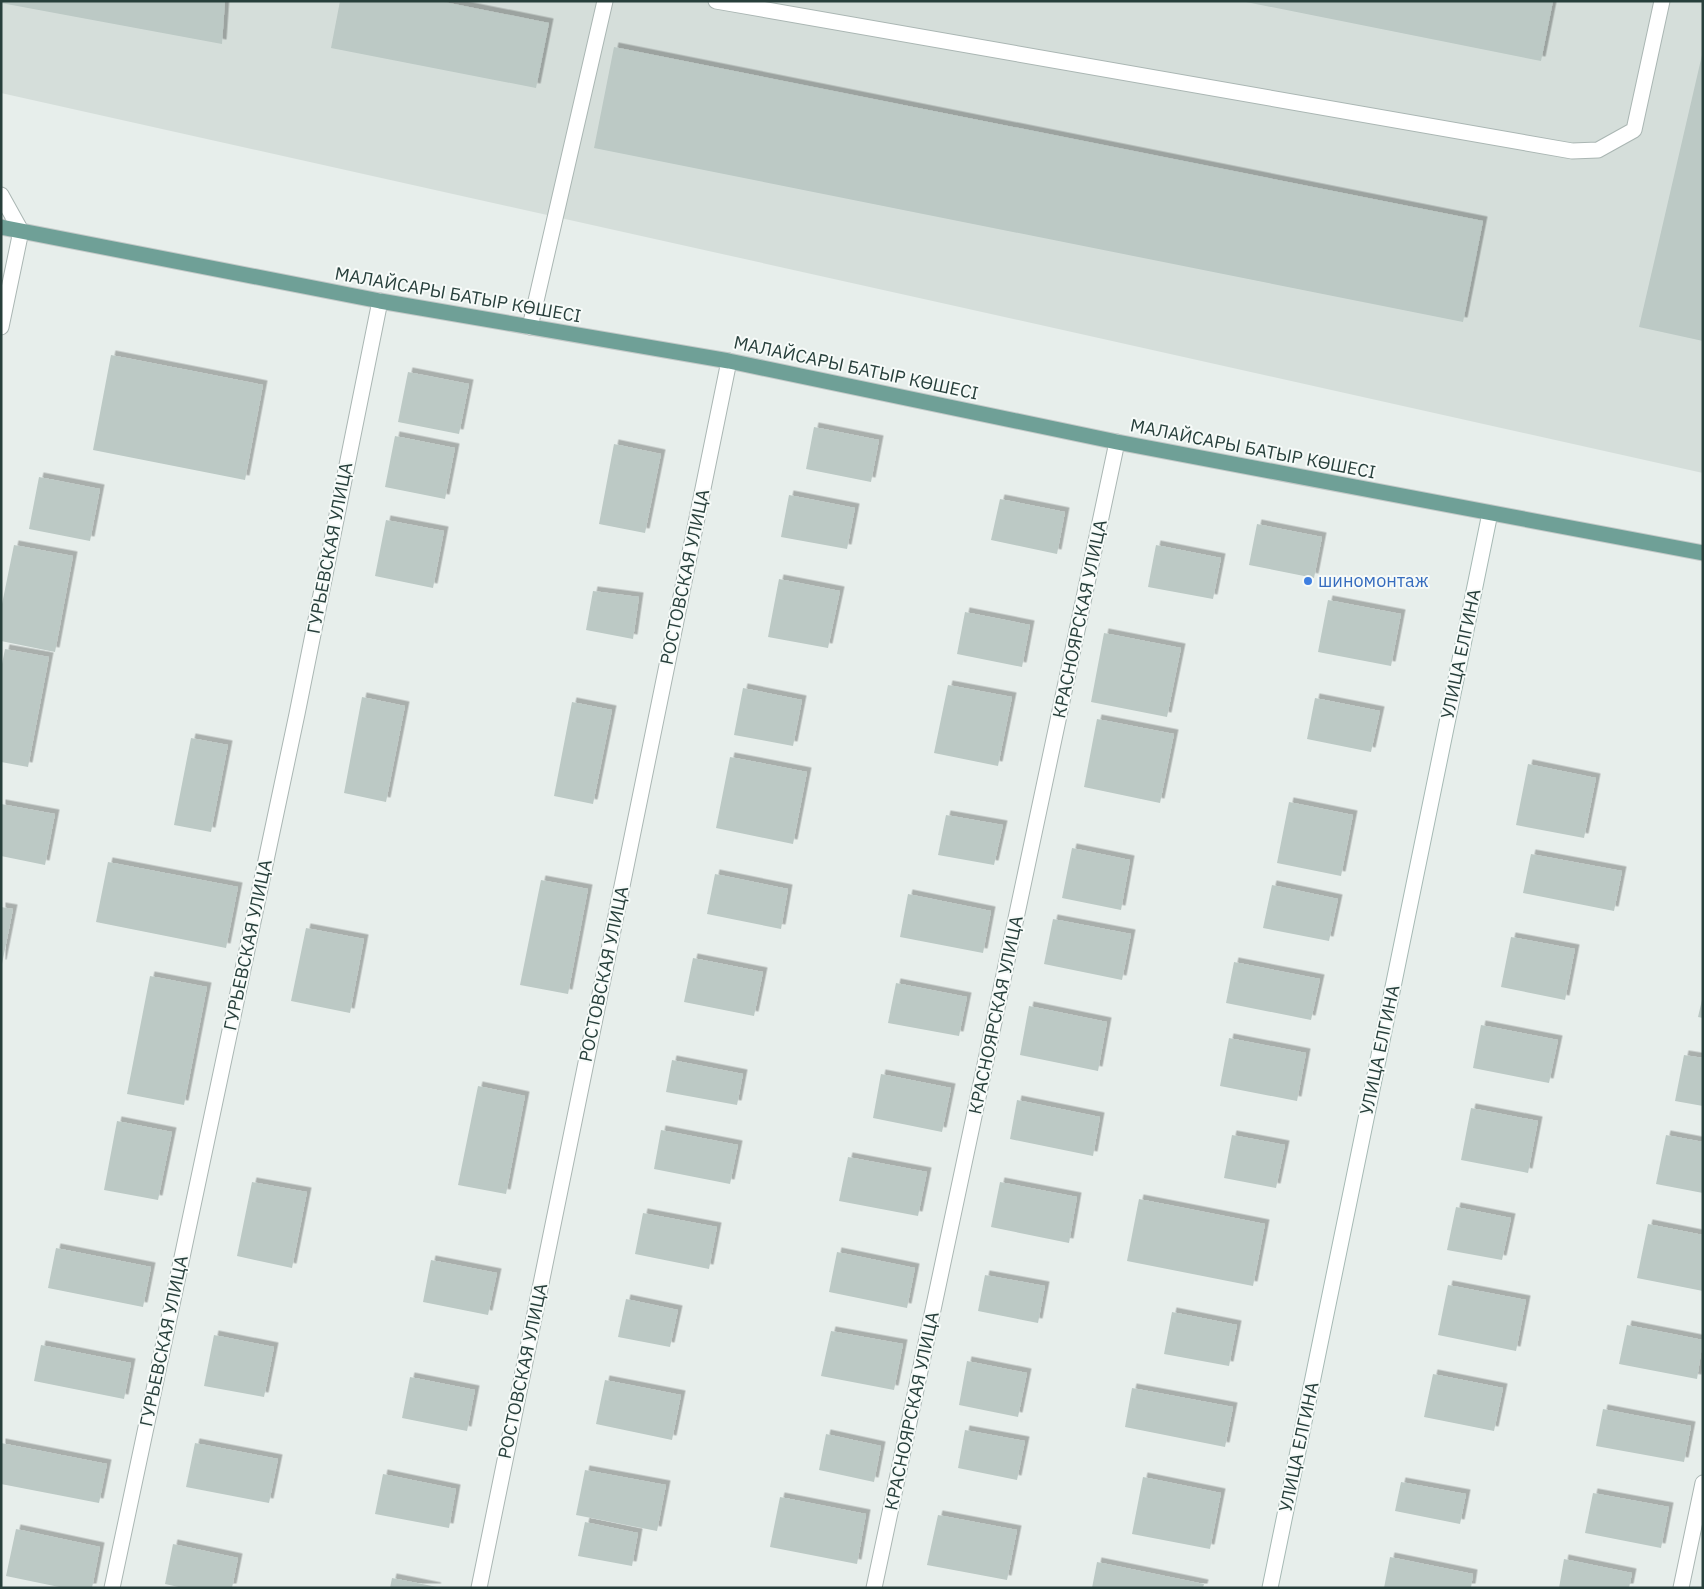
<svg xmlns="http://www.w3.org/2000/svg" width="1704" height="1589" font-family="'IBM Plex Sans',sans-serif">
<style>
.built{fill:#d5deda}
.building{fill:#bcc9c5;filter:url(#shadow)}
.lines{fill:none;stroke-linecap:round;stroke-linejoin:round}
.lane-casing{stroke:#aab6b3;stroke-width:17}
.street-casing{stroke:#aab6b3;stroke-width:17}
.secondary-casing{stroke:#a6b9b4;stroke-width:17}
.primary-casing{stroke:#c3c9c8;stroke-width:17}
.lane{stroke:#fff;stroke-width:15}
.street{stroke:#fff;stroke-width:15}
.secondary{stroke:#fff;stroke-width:15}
.primary{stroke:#6fa097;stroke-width:15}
.shop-dot{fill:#3f7fe0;stroke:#f7fbf9;stroke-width:2}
.labels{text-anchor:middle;stroke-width:4;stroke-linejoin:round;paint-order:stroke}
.street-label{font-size:18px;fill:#273f3b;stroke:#f7fbf9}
.shop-label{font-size:18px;fill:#366cbe;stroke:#f7fbf9;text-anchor:start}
</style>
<defs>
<filter id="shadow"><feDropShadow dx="4.5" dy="-4.5" stdDeviation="0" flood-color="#0004"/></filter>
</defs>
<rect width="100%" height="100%" fill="#e7eeeb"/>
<path class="built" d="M 1,1 L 1703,1 L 1703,473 L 1,93 Z"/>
<path class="building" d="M 1,1 L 225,1 L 222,44 L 1,3 Z
M 340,1 L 439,1 L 549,23 L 536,88 L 331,48 Z
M 1241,1 L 1553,1 L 1541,61 Z
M 614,47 L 1483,221 L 1463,322 L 594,148 Z
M 1702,55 L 1703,55 L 1703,341 L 1639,327 Z
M 111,355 L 263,385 L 245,480 L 93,450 Z
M 408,372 L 469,384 L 459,434 L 398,422 Z
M 814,427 L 879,440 L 871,482 L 806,469 Z
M 395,436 L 455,448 L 445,499 L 385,487 Z
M 614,444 L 661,454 L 645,533 L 599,524 Z
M 39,477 L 100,489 L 90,541 L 29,529 Z
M 789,495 L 855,508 L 847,549 L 781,537 Z
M 1000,499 L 1065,512 L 1057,554 L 991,540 Z
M 386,520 L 444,531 L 433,588 L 375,576 Z
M 1257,524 L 1322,537 L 1314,578 L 1249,565 Z
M 14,545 L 73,556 L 55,652 L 1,641 L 1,609 Z
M 1156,545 L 1221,558 L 1213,599 L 1148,587 Z
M 779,579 L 840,591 L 828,648 L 768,637 Z
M 593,591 L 639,597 L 633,639 L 586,630 Z
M 1328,600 L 1401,614 L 1391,666 L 1318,652 Z
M 965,612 L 1030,625 L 1022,667 L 957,654 Z
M 1104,633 L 1181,648 L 1167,717 L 1091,702 Z
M 5,649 L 49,657 L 28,767 L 1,762 L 1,669 Z
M 948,685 L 1012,697 L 998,766 L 934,753 Z
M 743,688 L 802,700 L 793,746 L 734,735 Z
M 362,697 L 405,706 L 386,802 L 344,793 Z
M 1315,698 L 1380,711 L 1371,752 L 1307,739 Z
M 572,702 L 612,710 L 593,804 L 554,796 Z
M 1097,719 L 1174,734 L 1160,803 L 1084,787 Z
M 191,738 L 228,745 L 211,832 L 174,825 Z
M 730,757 L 807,772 L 793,844 L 716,828 Z
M 1528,764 L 1596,778 L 1584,838 L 1516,825 Z
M 1289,802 L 1353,815 L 1341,876 L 1277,863 Z
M 1,804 L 55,814 L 45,865 L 1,856 Z
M 946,815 L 1003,825 L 994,865 L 938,855 Z
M 1072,848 L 1130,860 L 1121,910 L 1062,898 Z
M 1531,854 L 1622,871 L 1614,911 L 1523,893 Z
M 108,862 L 238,887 L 226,948 L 96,922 Z
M 715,874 L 788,889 L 781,929 L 707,914 Z
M 541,880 L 588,889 L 568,994 L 520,985 Z
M 1272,885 L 1338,899 L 1329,941 L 1263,928 Z
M 908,894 L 991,911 L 983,953 L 900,937 Z
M 1,907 L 13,909 L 2,964 L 1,964 Z
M 1053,919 L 1131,934 L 1122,980 L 1044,964 Z
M 306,928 L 364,939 L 350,1013 L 291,1001 Z
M 1511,937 L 1575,949 L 1565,1000 L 1501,987 Z
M 693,958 L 763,972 L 754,1016 L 684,1002 Z
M 1234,962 L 1320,979 L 1311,1020 L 1226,1003 Z
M 150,976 L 207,987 L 184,1105 L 127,1094 Z
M 896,983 L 967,997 L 959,1036 L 888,1023 Z
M 1702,1000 L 1703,1000 L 1703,1018 L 1698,1017 Z
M 1029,1006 L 1107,1022 L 1098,1071 L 1020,1055 Z
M 1481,1025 L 1558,1040 L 1549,1083 L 1473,1068 Z
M 1229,1038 L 1306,1053 L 1297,1101 L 1220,1086 Z
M 1684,1055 L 1703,1058 L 1703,1106 L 1675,1101 Z
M 672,1060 L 743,1074 L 737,1105 L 666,1092 Z
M 881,1074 L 951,1088 L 942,1132 L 873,1118 Z
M 478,1086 L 525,1096 L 506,1194 L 458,1185 Z
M 1017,1100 L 1100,1117 L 1093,1156 L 1010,1139 Z
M 1471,1108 L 1538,1121 L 1528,1173 L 1461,1160 Z
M 117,1121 L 172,1132 L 158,1200 L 104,1190 Z
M 661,1130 L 738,1145 L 730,1184 L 654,1169 Z
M 1232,1135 L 1285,1145 L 1276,1188 L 1224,1178 Z
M 1666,1135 L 1703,1142 L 1703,1193 L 1656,1184 Z
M 848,1157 L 927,1172 L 918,1216 L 839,1201 Z
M 252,1182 L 307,1192 L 292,1268 L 237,1256 Z
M 1000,1182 L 1077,1197 L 1069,1243 L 991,1227 Z
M 1139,1199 L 1265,1224 L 1253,1286 L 1127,1261 Z
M 1456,1207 L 1511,1218 L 1502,1260 L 1447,1250 Z
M 643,1213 L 717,1227 L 709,1269 L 635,1254 Z
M 1648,1224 L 1703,1235 L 1703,1291 L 1637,1278 Z
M 56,1248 L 151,1267 L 143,1307 L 48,1288 Z
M 837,1252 L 915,1268 L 907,1308 L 829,1292 Z
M 431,1260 L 497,1273 L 488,1315 L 423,1302 Z
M 985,1275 L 1045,1286 L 1038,1323 L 978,1311 Z
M 1448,1285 L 1526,1300 L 1516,1351 L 1438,1335 Z
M 626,1299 L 678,1310 L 670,1347 L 618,1337 Z
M 1172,1312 L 1237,1325 L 1229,1366 L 1164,1354 Z
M 1627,1325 L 1703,1340 L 1697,1379 L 1619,1364 Z
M 831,1331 L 903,1344 L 894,1390 L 821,1376 Z
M 214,1335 L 274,1347 L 264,1397 L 204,1386 Z
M 41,1345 L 131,1363 L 124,1399 L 34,1381 Z
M 967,1361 L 1027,1373 L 1018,1417 L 959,1405 Z
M 1433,1374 L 1503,1388 L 1494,1431 L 1424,1417 Z
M 410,1377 L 475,1390 L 467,1431 L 402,1418 Z
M 605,1380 L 681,1395 L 672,1440 L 596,1424 Z
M 1132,1388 L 1233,1407 L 1225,1447 L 1125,1427 Z
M 1603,1409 L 1691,1426 L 1684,1462 L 1596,1446 Z
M 965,1430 L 1025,1441 L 1017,1480 L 958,1468 Z
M 826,1434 L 881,1446 L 874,1482 L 819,1470 Z
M 1,1443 L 107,1464 L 99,1503 L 1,1484 Z
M 195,1443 L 278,1459 L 269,1503 L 186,1487 Z
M 585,1470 L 666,1485 L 657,1531 L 576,1515 Z
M 383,1474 L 456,1489 L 449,1528 L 375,1514 Z
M 1143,1477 L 1221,1493 L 1210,1549 L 1132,1534 Z
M 1401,1482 L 1466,1494 L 1460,1524 L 1395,1511 Z
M 1593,1493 L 1669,1507 L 1661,1548 L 1585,1533 Z
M 780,1497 L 866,1514 L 857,1564 L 770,1547 Z
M 938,1515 L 1017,1530 L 1007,1580 L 927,1565 Z
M 585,1522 L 638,1533 L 632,1566 L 578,1556 Z
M 16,1529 L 100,1547 L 92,1588 L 64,1588 L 6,1576 Z
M 173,1544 L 238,1558 L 232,1588 L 183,1588 L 165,1584 Z
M 1390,1557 L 1473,1574 L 1471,1588 L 1384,1588 Z
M 1564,1559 L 1632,1573 L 1629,1588 L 1559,1588 Z
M 1097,1562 L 1204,1584 L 1203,1588 L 1092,1588 Z
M 392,1578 L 437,1587 L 436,1588 L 390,1588 Z"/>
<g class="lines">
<defs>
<path id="lane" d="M 716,1 L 1572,151 L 1598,150 L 1634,130 L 1662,1
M 1,195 L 21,231
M 530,327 L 605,1"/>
<path id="street" d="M 1,327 L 21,231
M 112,1588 L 297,714 L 380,301
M 479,1588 L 729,361
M 874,1588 L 1117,442
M 1681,1588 L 1703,1483"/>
<path id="secondary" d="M 1270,1588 L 1490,513"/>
<path id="primary" d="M 1,227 L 380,301 L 729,361 L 1117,442 L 1703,553"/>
</defs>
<use href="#lane" class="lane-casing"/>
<use href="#street" class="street-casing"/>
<use href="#secondary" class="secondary-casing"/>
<use href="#primary" class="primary-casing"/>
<use href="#lane" class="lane"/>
<use href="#street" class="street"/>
<use href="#secondary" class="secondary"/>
<use href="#primary" class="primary"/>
</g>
<circle class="shop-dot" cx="1308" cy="581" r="5"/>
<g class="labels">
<g class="street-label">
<text transform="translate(458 295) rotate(10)" y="6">МАЛАЙСАРЫ БАТЫР КӨШЕСІ</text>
<text transform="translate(856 368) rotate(12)" y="6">МАЛАЙСАРЫ БАТЫР КӨШЕСІ</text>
<text transform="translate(1253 449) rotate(11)" y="6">МАЛАЙСАРЫ БАТЫР КӨШЕСІ</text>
<text transform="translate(330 548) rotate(-79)" y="6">ГУРЬЕВСКАЯ УЛИЦА</text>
<text transform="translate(685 577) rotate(-78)" y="6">РОСТОВСКАЯ УЛИЦА</text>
<text transform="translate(1080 619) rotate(-78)" y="6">КРАСНОЯРСКАЯ УЛИЦА</text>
<text transform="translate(1461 654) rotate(-78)" y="6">УЛИЦА ЕЛГИНА</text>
<text transform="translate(248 945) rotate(-78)" y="6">ГУРЬЕВСКАЯ УЛИЦА</text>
<text transform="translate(604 974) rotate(-78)" y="6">РОСТОВСКАЯ УЛИЦА</text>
<text transform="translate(996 1015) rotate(-78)" y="6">КРАСНОЯРСКАЯ УЛИЦА</text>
<text transform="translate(1380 1050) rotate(-78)" y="6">УЛИЦА ЕЛГИНА</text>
<text transform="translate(164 1341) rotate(-78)" y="6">ГУРЬЕВСКАЯ УЛИЦА</text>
<text transform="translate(523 1371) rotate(-78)" y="6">РОСТОВСКАЯ УЛИЦА</text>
<text transform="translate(912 1411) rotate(-78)" y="6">КРАСНОЯРСКАЯ УЛИЦА</text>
<text transform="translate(1299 1447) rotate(-78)" y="6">УЛИЦА ЕЛГИНА</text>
</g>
<g class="shop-label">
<text x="1318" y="587">шиномонтаж</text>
</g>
</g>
<rect width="1704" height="1589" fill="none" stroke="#273f3b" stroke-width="5"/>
</svg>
